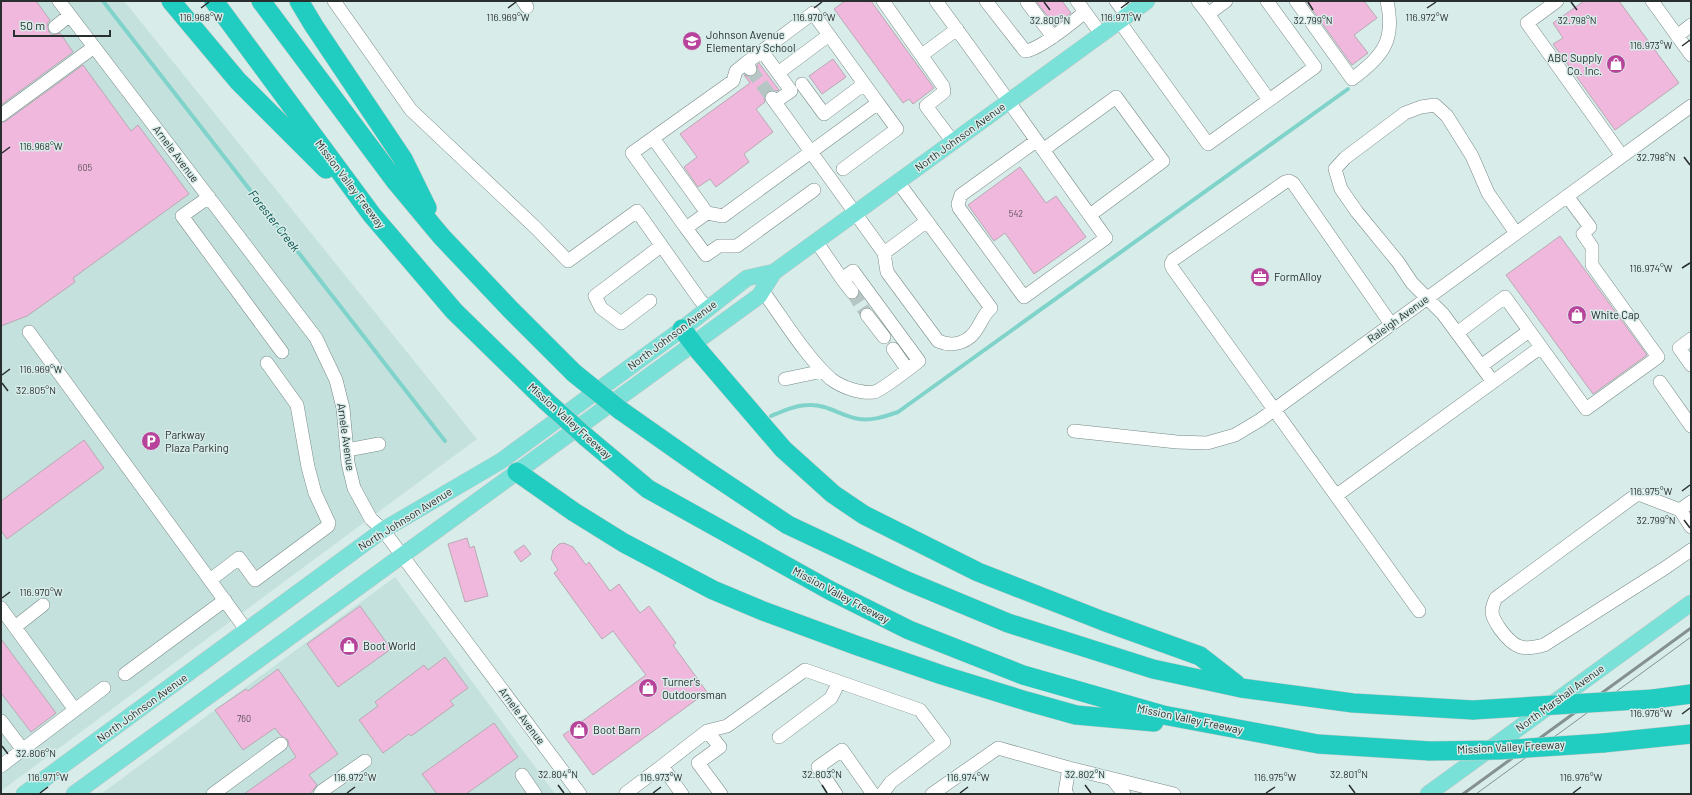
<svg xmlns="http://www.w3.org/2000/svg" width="1692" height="795" font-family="Barlow,sans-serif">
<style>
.built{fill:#c4e1dd}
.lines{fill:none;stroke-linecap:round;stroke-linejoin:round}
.stream{stroke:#80d3ca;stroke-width:4}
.building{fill:#f1b8de;stroke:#b8a9b2}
.minor-tunnel{stroke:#b5c6c4;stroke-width:13;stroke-dasharray:13 6;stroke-linecap:butt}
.minor-casing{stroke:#788a87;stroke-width:14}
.major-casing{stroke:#c7c9c9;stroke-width:17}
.highway-casing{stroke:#c7c9c9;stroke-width:20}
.minor{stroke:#fff;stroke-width:13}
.major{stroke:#7ae1d9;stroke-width:16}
.highway{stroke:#21cdc0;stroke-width:19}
.tram{stroke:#84918f;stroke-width:1}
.rail{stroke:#84918f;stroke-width:3}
.highway-bridge-casing{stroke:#c7c9c9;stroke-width:20;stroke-linecap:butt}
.highway-bridge{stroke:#21cdc0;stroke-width:19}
.ticks{fill:none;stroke:#282f2e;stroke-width:1.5}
.labels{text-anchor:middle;stroke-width:3;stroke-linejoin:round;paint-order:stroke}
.number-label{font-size:9px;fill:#5a515a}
.poi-label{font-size:11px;fill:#282f2e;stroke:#d8ece9;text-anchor:start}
.street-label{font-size:11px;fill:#282f2e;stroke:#d8ece9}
.water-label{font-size:12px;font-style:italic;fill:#004f4a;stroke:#d8ece9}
.ticks-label{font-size:10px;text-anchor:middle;fill:#282f2e;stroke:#d8ece9;stroke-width:3;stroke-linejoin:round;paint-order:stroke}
</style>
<rect width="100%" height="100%" fill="#d8ece9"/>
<path class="built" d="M 1,1 L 124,1 L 477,439 L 1,791 Z
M 395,577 L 555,794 L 101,794 Z"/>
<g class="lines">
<path class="stream" d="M 103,1 L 445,441
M 771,416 C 783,411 796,405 809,405 C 827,404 843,417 859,419 C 873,421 886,416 898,412 L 1348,89"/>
</g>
<path class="building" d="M 1,1 L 36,1 L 50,20 L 47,24 L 49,32 L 52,35 L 60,33 L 73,52 L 1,105 Z
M 845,1 L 871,1 L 934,88 L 913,104 L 909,99 L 903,103 L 834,9 Z
M 1036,1 L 1062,1 L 1071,13 L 1055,26 Z
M 1306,1 L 1364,1 L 1377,18 L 1354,35 L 1368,53 L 1352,65 Z
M 1584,1 L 1619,1 L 1679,83 L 1615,130 L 1553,44 L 1563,38 L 1553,23 Z
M 833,59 L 846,77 L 822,94 L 809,76 Z
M 759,63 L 779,90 L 776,91 L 772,90 L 767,92 L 764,98 L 765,102 L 756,109 L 773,132 L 744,154 L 749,162 L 716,187 L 710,179 L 698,187 L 684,167 L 697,157 L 680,134 L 750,83 L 744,75 L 750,77 L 755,75 L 758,69 L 757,65 Z
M 83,65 L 131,131 L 138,125 L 189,194 L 73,278 L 75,282 L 27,316 L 1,326 L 1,123 L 6,121 Z
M 1020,167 L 1046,203 L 1056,196 L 1086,237 L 1034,274 L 1005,233 L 994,241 L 968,205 Z
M 1560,236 L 1647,355 L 1593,394 L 1506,275 Z
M 84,440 L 104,468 L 7,539 L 1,530 L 1,501 Z
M 467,538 L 470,548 L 474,546 L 488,596 L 465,602 L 448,544 Z
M 564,543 L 573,547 L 586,565 L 589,562 L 610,591 L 619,584 L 640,613 L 649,606 L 676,643 L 673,645 L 707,692 L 593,775 L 563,735 L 646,675 L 613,631 L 602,639 L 554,573 L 558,570 L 551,559 L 553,550 L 559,544 Z
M 524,545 L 531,554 L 521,562 L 514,552 Z
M 360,606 L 391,649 L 338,687 L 307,644 Z
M 1,639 L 56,713 L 31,732 L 1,693 Z
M 445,657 L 468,688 L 450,701 L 454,705 L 411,736 L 409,734 L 383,753 L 359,720 L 378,706 L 375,702 L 424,665 L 428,670 Z
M 278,669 L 338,754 L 309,775 L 317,785 L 310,794 L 244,794 L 296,757 L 289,746 L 288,740 L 281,736 L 275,728 L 243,750 L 215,710 L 246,689 L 248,691 Z
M 494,723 L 518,757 L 466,794 L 437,794 L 422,774 Z"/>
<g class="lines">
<path class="minor-tunnel" d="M 750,69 L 772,98
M 852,292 L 867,315"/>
<defs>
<path id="minor" d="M 59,1 L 316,338 L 336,380 L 343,408 L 348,463 L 354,488 L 371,519 L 383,530 L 580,794
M 334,1 L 411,110 L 536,228 L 568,261 L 637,211 L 700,300 L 708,308
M 523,1 L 527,7
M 883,1 L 943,86 L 944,92 L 926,106 L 953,142
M 936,1 C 994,79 1049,159 1106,238 L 1024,297 L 959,208 L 958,204 L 961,195 L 1036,141
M 986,1 L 1025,51 C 1039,50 1073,22 1085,12
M 1077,1 L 1101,34
M 1116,1 L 1127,16
M 1198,1 L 1208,14 L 1226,1
M 1296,1 L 1352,79 C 1382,57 1396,41 1387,1
M 1557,1 L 1527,23 L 1622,156
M 1652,1 L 1691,55
M 1027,2 L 1053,37
M 1208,14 L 1269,100
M 1119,21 L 1208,144 L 1315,67 L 1267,1
M 55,27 L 70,15
M 1677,36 L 1691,25
M 762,51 L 791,91 L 775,102
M 922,55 L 957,29
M 746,63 L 813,13 L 878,103 L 723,216 L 707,213 L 686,228 L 632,153 L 733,81 L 736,71 L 746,63 L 750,69
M 778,73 L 829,35
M 802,84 L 824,114 L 864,84
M 772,98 L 884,253 L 887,272 L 938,341 C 954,348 970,342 978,327 C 983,319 984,314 991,308 L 898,182
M 1,115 L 94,47
M 653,138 L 707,213
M 1043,150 L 1116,97 L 1163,161 L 1090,215
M 843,169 L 897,129 L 878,103
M 209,197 L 182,216 L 282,352
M 686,228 L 706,255 L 719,246 L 737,246 L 814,190
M 884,253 L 927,221
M 842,279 L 852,292
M 762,290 C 782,317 806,357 831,379 C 841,387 861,394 874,392 C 881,391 911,367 919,361 L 853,271 L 842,279 L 816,241
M 650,301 L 621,323 L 601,308 L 595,296 L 661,246
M 867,315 L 884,337
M 1391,324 L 1293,183 L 1289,181 L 1285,182 L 1173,260 L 1171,264 L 1173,269 L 1419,611
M 29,332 L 247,631
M 1457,333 L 1493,382
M 1691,339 L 1679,348 L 1691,365
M 1541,347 L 1586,409 L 1658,357 L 1592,265 L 1592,247 L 1583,234 L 1590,227 L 1567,196
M 893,349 L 907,369
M 1481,366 L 1529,331
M 785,379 L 823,371
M 1660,382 L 1691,426
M 1074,431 L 1177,442 L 1207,443 L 1235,435 L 1260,420 L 1691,106
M 347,450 L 379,444
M 1337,495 L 1541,347 L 1505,297 L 1457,333 L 1443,314 L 1412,283 L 1398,262 L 1357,212 L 1341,189 L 1335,169 L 1345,158 L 1405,113 L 1421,107 L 1435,105 L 1447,116 L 1472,156 L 1488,193 L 1516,233
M 1680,510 L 1691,502
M 1691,527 L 1680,510 L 1641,495 L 1636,495 L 1496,598 C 1489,612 1492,617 1500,629 C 1514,648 1522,651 1544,645 L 1665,568 L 1691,550
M 210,580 L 239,558 L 255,580 L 328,526 L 329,523 L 315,493 L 308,467 L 297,405 L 267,363
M 1,608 L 75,710
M 15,627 L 43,605
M 125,674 L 225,600
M 1,721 L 23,750
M 707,731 L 720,747 L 698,763 L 721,794
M 779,737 L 831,698 L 839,682
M 1,766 L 104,688
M 662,766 L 707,731 L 727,726 L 805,670 L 920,710 L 944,742 L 891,782 L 882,794
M 522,775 L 535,794
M 1113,780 L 1124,794
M 213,794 L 281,744
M 320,794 L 322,791 L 365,761
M 627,794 L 626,793 L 662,766 L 682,794
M 836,794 L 818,767 L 842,750 L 873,794
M 932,794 L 998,748 L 1069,768 L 1174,794
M 1067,794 L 1065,792 L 1069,768"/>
<path id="major" d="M 24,794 L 383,530 L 501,461 L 682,329 L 747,278 L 774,272
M 74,794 L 759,296 L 774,272 L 1147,1
M 1428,794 L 1691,603"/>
<path id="highway" d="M 171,1 L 238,81 L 326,169
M 214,1 L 372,215 L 454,311 L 546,401
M 261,1 L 396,182 L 441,236 L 509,308 L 574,373
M 299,1 L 314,26 L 403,159 L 427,208
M 682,329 L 699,351 L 783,449 L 833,494 L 864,515 L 978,572 L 1103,621 L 1200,656 L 1236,684
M 620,410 L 704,469 L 788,525 L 907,581 L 1008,623 L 1153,669 L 1241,688 L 1353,703 L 1473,710
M 586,437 L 648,489 L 831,591 L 909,630 L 1023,675 L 1163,715 L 1318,744 L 1430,751
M 517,472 L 574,512 L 624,543 L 713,590 L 763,611 L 858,646 L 942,675 L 1026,701 L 1076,715 L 1154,722
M 1653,699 L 1691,694
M 1603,743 L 1691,734"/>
</defs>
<use href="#minor" class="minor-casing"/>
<use href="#major" class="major-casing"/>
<use href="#highway" class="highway-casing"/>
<use href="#minor" class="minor"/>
<use href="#major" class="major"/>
<use href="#highway" class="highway"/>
<path class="tram" d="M 1476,794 L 1691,637"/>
<path class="rail" d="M 1463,794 L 1691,628"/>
<defs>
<path id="highway-bridge" d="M 574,373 L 620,410
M 546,401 L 586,437
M 1473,710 L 1653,699
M 1430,751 L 1499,750 L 1603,743"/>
</defs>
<use href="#highway-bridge" class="highway-bridge-casing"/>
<use href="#highway-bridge" class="highway-bridge"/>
</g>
<path class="ticks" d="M 1044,2 L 1050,10M 1308,2 L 1313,10M 1571,2 L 1577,10M 201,8 L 209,2M 508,8 L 516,2M 814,8 L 822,2M 1121,8 L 1129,2M 1427,8 L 1436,2M 1682,46 L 1690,40M 2,153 L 10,147M 1684,157 L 1690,165M 1682,268 L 1690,263M 2,375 L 10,369M 2,383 L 8,391M 1682,491 L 1690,485M 1684,520 L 1690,528M 2,598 L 10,592M 1682,714 L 1690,708M 2,746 L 8,754M 558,785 L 564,793M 822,785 L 827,793M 1085,785 L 1091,793M 1349,785 L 1355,793M 40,793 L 48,787M 347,793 L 355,787M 653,793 L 661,787M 960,793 L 968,787M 1266,793 L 1275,787M 1573,793 L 1581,787"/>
<defs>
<symbol id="school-disc" viewBox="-11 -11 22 22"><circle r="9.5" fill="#b8439b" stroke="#d8ece9"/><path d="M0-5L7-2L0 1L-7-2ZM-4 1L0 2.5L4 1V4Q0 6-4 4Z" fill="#fff"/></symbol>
<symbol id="shop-disc" viewBox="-11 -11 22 22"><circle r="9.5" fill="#b8439b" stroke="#d8ece9"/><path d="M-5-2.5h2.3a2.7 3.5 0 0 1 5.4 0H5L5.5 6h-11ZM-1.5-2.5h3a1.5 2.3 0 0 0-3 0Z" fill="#fff"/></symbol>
<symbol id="office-disc" viewBox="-11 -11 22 22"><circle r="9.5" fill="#b8439b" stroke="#d8ece9"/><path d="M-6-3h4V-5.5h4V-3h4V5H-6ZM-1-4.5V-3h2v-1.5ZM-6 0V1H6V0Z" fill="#fff"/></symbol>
<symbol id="parking-disc" viewBox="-11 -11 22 22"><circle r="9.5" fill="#b8439b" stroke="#d8ece9"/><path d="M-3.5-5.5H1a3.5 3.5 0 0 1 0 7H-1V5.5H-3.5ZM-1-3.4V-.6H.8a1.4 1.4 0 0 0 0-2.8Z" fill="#fff"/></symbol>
</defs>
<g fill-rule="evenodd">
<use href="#school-disc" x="681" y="30" width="22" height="22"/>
<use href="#shop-disc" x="1605" y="53" width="22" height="22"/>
<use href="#office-disc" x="1249" y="266" width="22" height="22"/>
<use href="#shop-disc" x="1566" y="304" width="22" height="22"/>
<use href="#parking-disc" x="140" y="430" width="22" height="22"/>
<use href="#shop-disc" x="338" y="635" width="22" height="22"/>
<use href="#shop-disc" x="637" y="677" width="22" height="22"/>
<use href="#shop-disc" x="568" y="719" width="22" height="22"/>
</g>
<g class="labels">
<g class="number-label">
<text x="85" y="171">605</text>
<text x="1016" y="217">542</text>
<text x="244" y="722">760</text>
</g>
<g class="poi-label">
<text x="706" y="39">Johnson Avenue<tspan x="706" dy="13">Elementary School</tspan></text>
<text x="1602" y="62" text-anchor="end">ABC Supply<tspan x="1602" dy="13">Co. Inc.</tspan></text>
<text x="1274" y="281">FormAlloy</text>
<text x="1591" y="319">White Cap</text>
<text x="165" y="439">Parkway<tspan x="165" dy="13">Plaza Parking</tspan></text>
<text x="363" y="650">Boot World</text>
<text x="662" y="686">Turner's<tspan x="662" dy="13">Outdoorsman</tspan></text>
<text x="593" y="734">Boot Barn</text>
</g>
<g class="street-label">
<text transform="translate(960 137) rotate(-36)" y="4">North Johnson Avenue</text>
<text transform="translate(176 154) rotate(53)" y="4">Arnele Avenue</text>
<text transform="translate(350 184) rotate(53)" y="4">Mission Valley Freeway</text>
<text transform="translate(1398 319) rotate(-36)" y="4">Raleigh Avenue</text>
<text transform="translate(672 335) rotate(-37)" y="4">North Johnson Avenue</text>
<text transform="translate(570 421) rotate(42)" y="4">Mission Valley Freeway</text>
<text transform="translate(346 437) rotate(82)" y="4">Arnele Avenue</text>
<text transform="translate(405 519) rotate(-32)" y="4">North Johnson Avenue</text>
<text transform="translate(841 595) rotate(28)" y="4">Mission Valley Freeway</text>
<text transform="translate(1560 698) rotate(-36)" y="4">North Marshall Avenue</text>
<text transform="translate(142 708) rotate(-36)" y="4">North Johnson Avenue</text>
<text transform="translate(522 716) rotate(53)" y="4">Arnele Avenue</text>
<text transform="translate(1190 719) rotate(12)" y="4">Mission Valley Freeway</text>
<text transform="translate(1511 747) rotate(-3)" y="4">Mission Valley Freeway</text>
</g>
<g class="water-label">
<text transform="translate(274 221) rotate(52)" y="4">Forester Creek</text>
</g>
</g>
<g class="ticks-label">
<text x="201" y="21">116.968°W</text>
<text x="508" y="21">116.969°W</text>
<text x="814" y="21">116.970°W</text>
<text x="1121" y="21">116.971°W</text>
<text x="1427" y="21">116.972°W</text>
<text x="1050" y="24">32.800°N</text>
<text x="1313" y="24">32.799°N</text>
<text x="1577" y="24">32.798°N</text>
<text x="1651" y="49">116.973°W</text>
<text x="41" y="150">116.968°W</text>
<text x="1656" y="161">32.798°N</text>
<text x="1651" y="272">116.974°W</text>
<text x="41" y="373">116.969°W</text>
<text x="36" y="394">32.805°N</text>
<text x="1651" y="495">116.975°W</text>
<text x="1656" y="524">32.799°N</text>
<text x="41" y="596">116.970°W</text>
<text x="1651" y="717">116.976°W</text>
<text x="36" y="757">32.806°N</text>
<text x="558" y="778">32.804°N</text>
<text x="822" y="778">32.803°N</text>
<text x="1085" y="778">32.802°N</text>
<text x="1349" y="778">32.801°N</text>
<text x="48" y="781">116.971°W</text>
<text x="355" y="781">116.972°W</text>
<text x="661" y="781">116.973°W</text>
<text x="968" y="781">116.974°W</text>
<text x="1275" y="781">116.975°W</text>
<text x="1581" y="781">116.976°W</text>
</g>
<rect width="1692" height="795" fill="none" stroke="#282f2e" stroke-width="4"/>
<path d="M14 30v6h96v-6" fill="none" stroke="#282f2e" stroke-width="2"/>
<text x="20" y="30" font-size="12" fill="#282f2e" stroke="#d8ece9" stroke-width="3" paint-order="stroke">50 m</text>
</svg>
